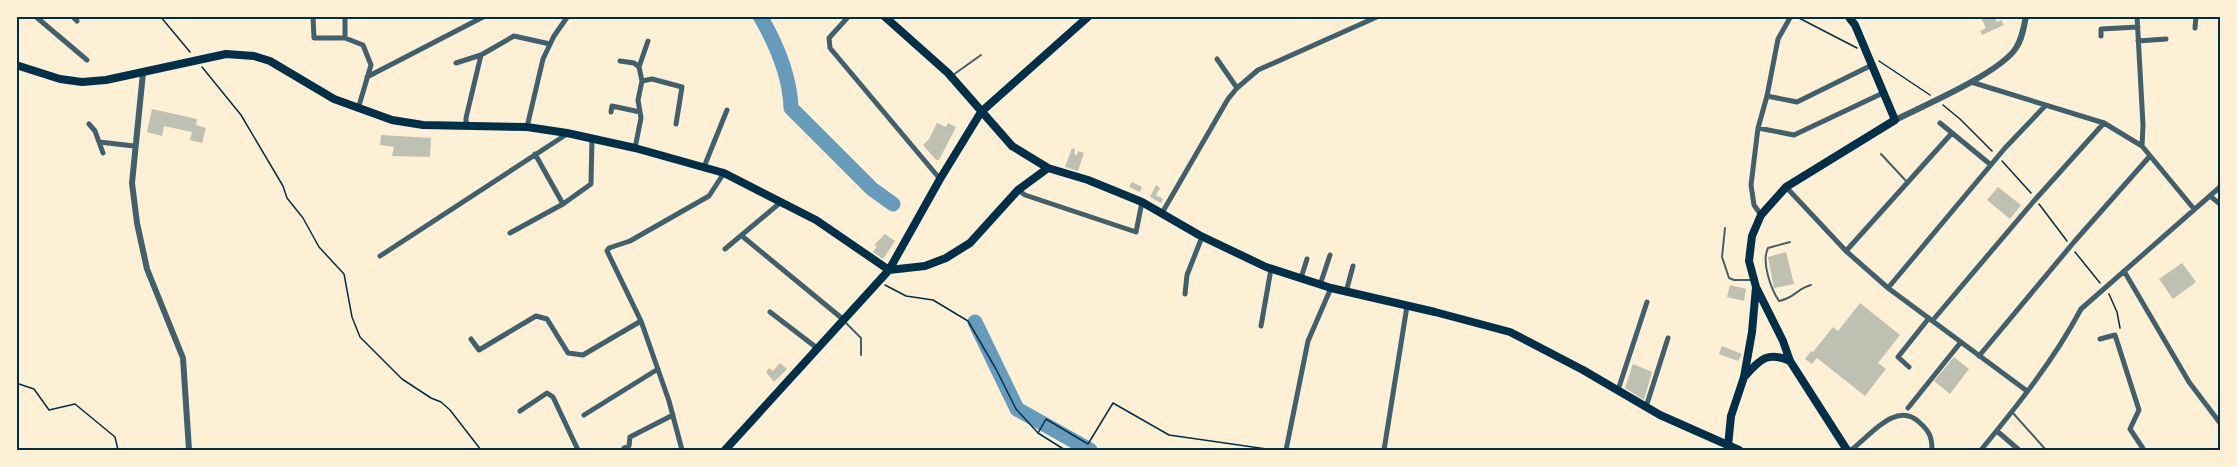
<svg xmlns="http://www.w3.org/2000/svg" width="2237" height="467" font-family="Karla,sans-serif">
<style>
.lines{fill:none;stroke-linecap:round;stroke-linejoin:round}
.river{stroke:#669bbc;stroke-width:15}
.building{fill:#bec0b2}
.path{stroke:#003049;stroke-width:1.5}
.service{stroke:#3f606c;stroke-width:2}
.minor{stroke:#3f606c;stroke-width:5}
.tertiary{stroke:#3f606c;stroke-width:6}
.secondary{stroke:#003049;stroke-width:8}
.primary{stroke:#003049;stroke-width:8}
.neatline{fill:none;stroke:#003049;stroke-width:2}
</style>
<rect width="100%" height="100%" fill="#fdf0d5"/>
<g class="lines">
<path class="river" d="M 760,16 C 777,45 790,75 791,108 L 872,189 L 893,204
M 975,322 L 1017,409 L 1090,450"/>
</g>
<path class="building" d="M 1980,16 L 1994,16 L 1997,22 L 2001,20 L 2004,25 L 1982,35 L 1980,31 L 1986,28 Z
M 152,109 L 197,119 L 196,125 L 206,128 L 202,143 L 190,140 L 192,132 L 164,126 L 162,136 L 147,132 Z
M 937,123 L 946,127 L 948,123 L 956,127 L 939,160 L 936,160 L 923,145 L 929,139 Z
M 381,135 L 431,138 L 430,157 L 392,156 L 394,147 L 380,145 Z
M 1072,148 L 1075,149 L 1074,154 L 1077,155 L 1078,151 L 1084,153 L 1078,171 L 1065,167 Z
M 1132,182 L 1142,187 L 1140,192 L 1129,187 Z
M 1156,185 L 1160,188 L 1156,195 L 1163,199 L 1161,203 L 1150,197 Z
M 1998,187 L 2021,205 L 2010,219 L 1987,200 Z
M 885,234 L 895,241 L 883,259 L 873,252 L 877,246 L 874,245 Z
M 1786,252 L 1794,284 L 1774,288 L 1768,257 Z
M 2182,263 L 2196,282 L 2173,299 L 2159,279 Z
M 1730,285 L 1746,289 L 1744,301 L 1727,297 Z
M 1860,303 L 1900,335 L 1878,363 L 1886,369 L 1865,396 L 1817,358 L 1812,364 L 1805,359 L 1811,351 L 1813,352 L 1833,327 L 1838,331 Z
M 1722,346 L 1742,354 L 1738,361 L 1719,354 Z
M 1954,357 L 1969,369 L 1950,394 L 1934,381 Z
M 780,363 L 787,369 L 774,382 L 766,372 L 769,368 L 773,371 Z
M 1633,364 L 1652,372 L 1644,400 L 1625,388 Z"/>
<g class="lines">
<path class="path" d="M 160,16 L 190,52
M 1797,17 L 1857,48
M 1879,61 L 1930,95
M 202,67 L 241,115 L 283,186 L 287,198 L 303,218 L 319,247 L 344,274 L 352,317 L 360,337 L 402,379 L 431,398 L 441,402 L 450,410 L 481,450
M 1943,105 L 1960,119 L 1992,151
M 2002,161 L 2031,193
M 2039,204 L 2067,241
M 2075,252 L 2100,283
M 885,285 L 906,296 L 933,300 L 968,321 L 996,369 L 1016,409 L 1038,433 L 1065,450
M 2109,294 L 2117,312 L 2120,328
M 16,383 L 34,389 L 49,410 L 75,404 L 115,437 L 118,450
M 1038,433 L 1046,419 L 1088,444 L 1113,403 L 1169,435 L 1274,450
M 140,450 L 182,449"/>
<path class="service" d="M 953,75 L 981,55
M 1881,154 L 1907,182
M 1725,228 L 1722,257 L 1729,278 L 1734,280 L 1753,280
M 1790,242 L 1768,248 C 1761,262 1771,289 1779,301 C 1795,298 1796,289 1811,285
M 846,323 L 861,338 L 861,355
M 2012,412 L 2046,450"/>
<path class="minor" d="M 35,16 L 87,60
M 72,16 L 77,21
M 313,16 L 314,38 L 345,38 L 363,45 L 371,65 L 358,109
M 345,16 L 345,38
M 849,16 L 829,38 L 830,48 L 940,179
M 1855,16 L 1878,16
M 2137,16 L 2143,125 L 2142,146
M 2195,28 L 2196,16
M 2101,36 L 2101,29 L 2138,27
M 2138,41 L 2166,39
M 1217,59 L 1237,88
M 620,61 L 634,63 L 639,67
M 456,63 L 481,55 L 514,36 L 550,44
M 367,77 L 485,16
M 642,81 L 652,79 L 682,87 L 676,124
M 1971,82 L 2104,123 L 2142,146 L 2194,209
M 1767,96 L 1797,102 L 1872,65
M 611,112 L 612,106 L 640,112
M 1940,123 L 1991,165
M 89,124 L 95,131 L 103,153
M 466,126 L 466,118 L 481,55
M 527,127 L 543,59 L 554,36 L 568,16
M 1758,128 L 1794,135 L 1883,93
M 99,142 L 134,146
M 635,148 L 641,118 L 638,100 L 642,81 L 639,67 L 648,41
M 535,154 L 563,204
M 704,167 L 727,110
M 1786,187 L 1846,251 L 1888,288 L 2027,391
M 1018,190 L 1025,195 L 1136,232 L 1142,202
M 2210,196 L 2220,204
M 1162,213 L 1228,99 L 1237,88 L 1258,70 L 1379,16
M 1761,215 L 1754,205 L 1751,185 L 1758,128 L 1767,96 L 1778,39 L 1791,16
M 510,233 L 563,204 L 591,184 L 592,138
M 742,236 L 844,320
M 725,249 L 781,202
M 1846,251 L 1952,133
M 380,256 L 567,134
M 2124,271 L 2189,382 L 2220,423
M 1301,278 L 1307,259
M 1320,285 L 1330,255
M 1888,288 L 2005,148 L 2045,106
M 1346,292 L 1353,266
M 1185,294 L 1187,275 L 1202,237
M 770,312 L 817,348
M 1933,320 L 2033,202 L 2104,123
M 1261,326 L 1271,269
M 471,339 L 479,350 L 536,316 L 547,319 L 568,353 L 583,355 L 641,321
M 2100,339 L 2115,335 L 2139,410 L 2130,429 L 2144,450
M 1979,356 L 2074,242 L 2150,156
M 1909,367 L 1898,357 L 1929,318
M 1618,390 L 1647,302
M 1646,407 L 1668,338
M 1908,408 L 1961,342
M 520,411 L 547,393 L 553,397 L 578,450
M 584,415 L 658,369
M 1997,431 L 2019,450
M 624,448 L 629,446 L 630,437 L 673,415
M 682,450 L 669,401 L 641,321 L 607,251 L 609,248 L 630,241 L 709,196 L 724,173
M 1286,450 L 1308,341 L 1331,288
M 1384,450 L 1407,306
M 1851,450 C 1869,437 1896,400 1919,422 C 1929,431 1932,436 1932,450
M 1981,450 C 2017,406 2054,360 2081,309 L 2220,187"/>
<path class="tertiary" d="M 143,73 L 132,183 L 137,223 L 147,269 L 183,358 L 189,450
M 1895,120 C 1923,106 2000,73 2016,48 C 2022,39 2024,27 2026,16"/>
<path class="secondary" d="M 1757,289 L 1783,341 L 1790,361 L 1847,450
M 1745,376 C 1760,359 1768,351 1790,361
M 1728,446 L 1731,416 L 1744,377 L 1752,332 L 1756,287 L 1749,261 L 1752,236 L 1761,215 L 1786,187 L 1895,120 L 1855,25 L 1848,16"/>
<path class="primary" d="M 884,16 L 948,73 L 1012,146 L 1048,168 L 1088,180 L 1142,202 L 1199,235 L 1266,267 L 1331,288 L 1435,312 L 1510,332 L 1583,370 L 1660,415 L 1739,450
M 16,65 L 60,79 L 82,82 L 106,80 L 226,54 L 254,56 L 270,61 L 334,99 L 392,120 L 423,125 L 527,127 L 567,133 L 635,148 L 724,173 L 816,220 L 889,270
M 889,270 L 925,266 L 946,258 L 970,243 L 1018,190 L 1048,168
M 725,450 L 889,270 L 940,179 L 981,112 L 1089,16"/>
</g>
<rect width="2237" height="467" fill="none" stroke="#fdf0d5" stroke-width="36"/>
<rect x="18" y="18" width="2201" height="431" class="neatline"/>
</svg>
